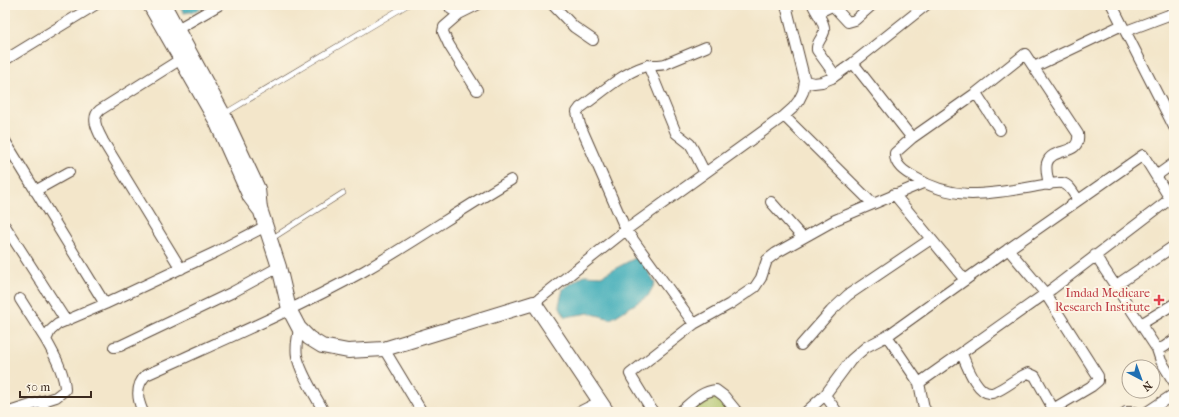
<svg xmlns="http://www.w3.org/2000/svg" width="1179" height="417" font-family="'IM FELL French Canon',serif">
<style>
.green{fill:#aec267;stroke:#747642}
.water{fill:#3babb8;stroke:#3b6a6b}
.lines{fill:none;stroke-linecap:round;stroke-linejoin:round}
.lane-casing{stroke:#574638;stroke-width:6}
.street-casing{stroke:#574638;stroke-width:12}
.secondary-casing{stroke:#574638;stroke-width:16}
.lane{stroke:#fff;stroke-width:5}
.street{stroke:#fff;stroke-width:10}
.secondary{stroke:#fff;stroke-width:14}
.health-dot{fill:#e0444e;stroke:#fcf5e5;stroke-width:1.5}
.labels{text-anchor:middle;stroke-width:4;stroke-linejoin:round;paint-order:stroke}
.health-label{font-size:12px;fill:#be3a42;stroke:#fcf5e5;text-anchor:end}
</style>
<rect width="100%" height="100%" fill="#fcf5e5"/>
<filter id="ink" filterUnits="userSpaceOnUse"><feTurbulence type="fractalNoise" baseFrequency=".025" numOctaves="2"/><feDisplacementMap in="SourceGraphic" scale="8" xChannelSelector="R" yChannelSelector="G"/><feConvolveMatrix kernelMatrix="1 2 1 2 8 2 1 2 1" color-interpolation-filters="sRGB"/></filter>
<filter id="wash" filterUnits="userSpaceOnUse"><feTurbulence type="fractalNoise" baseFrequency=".012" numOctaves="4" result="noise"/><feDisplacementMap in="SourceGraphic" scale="16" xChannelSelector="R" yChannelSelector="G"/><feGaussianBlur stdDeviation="0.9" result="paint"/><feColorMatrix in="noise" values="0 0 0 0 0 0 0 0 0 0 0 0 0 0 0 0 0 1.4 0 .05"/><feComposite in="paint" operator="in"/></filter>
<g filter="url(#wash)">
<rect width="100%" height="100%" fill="#f3e6ca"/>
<path class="green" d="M 716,397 L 730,412 L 689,412 L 699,403 Z"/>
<path class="water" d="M 179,5 L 207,5 L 196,11 L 184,13 Z
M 639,256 L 655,283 L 648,296 L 611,319 L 589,313 L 565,317 L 559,305 L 563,289 L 584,275 L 601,276 Z"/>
</g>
<g filter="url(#ink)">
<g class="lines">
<defs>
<path id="lane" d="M 224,114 L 407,5
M 271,239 L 343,193"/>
<path id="street" d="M 449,5 L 451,9 L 459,14 L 477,5
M 553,5 L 574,27 L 593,40
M 813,5 C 816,13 826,23 824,32 C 822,39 816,42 817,50 L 835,75
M 1112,5 L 1174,127
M 817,13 L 832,6 L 835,8 L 848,22 L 855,20 L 872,5
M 459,14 L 444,27 L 443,32 L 449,45 L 477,90
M 1126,31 L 1174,13
M 172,32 L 219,5
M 5,60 L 95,5
M 853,63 L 912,138
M 648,65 L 676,133 L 690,144 L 693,149 L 705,173
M 1034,67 L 1122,25
M 805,81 L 814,83 L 822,82 L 832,78 L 853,63 L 926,5
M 976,93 L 1000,130
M 784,116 L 872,203
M 5,141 L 105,304
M 1156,176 L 1174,163
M 1049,185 C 1048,178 1045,170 1047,163 C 1052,146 1081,157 1078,134 L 1025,54 L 976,93 L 912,138 L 895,153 C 894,165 905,172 914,177 C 955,202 988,194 1032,187 C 1040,186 1054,182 1062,183 C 1069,184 1074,194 1078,200
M 35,191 L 69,172
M 894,194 L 965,280
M 771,202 L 802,237
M 5,226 L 66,321
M 1008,249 L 1045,293 L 1098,376 L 1098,381 L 1092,386 L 1053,409
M 1095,255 L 1157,349 L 1164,347 L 1174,340
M 181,269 L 103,141 C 98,131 90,118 100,110 L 181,59
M 1115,286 L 1174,246
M 20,299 L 46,340
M 534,303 L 626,230 L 784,116 L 793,108 L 799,100 L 803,92 L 805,81 L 786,5
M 694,324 L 626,230 L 580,125 L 577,112 L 580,108 C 599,95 621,74 643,67 C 650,64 658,66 665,64 L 706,47
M 1141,324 L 1174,304
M 299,328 C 298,337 295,346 297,356 C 301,375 315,394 324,412
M 801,345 L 831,311 L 848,295 L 931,239
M 114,347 L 120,346 L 231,293 L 279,267
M 384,349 L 422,412
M 1157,349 L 1161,361 L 1174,382
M 962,354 C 966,364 979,400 995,392 C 1007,387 1016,378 1028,373 L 1035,376 L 1055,412
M 919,383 L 1052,289 L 1170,199
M 825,395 L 851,360 L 866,347 L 887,336
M 42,401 L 47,412
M 9,412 L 56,397 L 65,390 C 65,374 54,354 46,340 L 50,331 L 58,324 L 105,304 L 216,252 L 266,226
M 143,412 C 137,399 135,386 146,375 C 219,342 294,310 364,271 C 414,242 462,209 511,180
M 579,412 L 599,402
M 653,412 L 632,378 L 630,374 L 694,324 L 730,304 L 755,287 L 761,278 L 767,260 L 776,253 L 835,220 L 923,183
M 680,412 C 691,403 701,391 716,390 L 724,396 L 737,412
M 806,412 L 825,395 L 837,412
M 927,412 L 924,408 L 919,383 L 887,336 L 1000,255 L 1143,155 L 1174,205
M 1126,412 L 1134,412
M 1147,412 L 1174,394"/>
<path id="secondary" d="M 150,5 L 215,119 L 250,197 L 259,209
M 164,5 L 223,114 L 258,189 L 260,209 L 279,267 L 289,309 L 299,328 L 309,338 L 322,346 L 348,351 L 384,349 L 534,303 L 607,412"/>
</defs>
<use href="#lane" class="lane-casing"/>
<use href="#street" class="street-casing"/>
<use href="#secondary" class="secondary-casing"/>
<use href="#lane" class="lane"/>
<use href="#street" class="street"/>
<use href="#secondary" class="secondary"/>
</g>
</g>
<path class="health-dot" d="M1157 294h4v4h4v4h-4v4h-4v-4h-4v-4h4z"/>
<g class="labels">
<g class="health-label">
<text x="1150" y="297">Imdad Medicare<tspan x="1150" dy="14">Research Institute</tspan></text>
</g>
</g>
<rect width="1179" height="417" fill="none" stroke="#fcf5e5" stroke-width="20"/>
<g transform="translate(1141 379) rotate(139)"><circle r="19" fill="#fcf5e5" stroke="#afa495"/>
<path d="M0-3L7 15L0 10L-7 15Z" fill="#1f6fb2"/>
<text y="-6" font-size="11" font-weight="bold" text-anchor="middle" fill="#3b2a1e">N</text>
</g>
<path d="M20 391v6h71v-6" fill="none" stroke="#3b2a1e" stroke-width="2"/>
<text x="26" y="391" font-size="12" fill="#3b2a1e" stroke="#fcf5e5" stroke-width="3" paint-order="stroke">50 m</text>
</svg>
